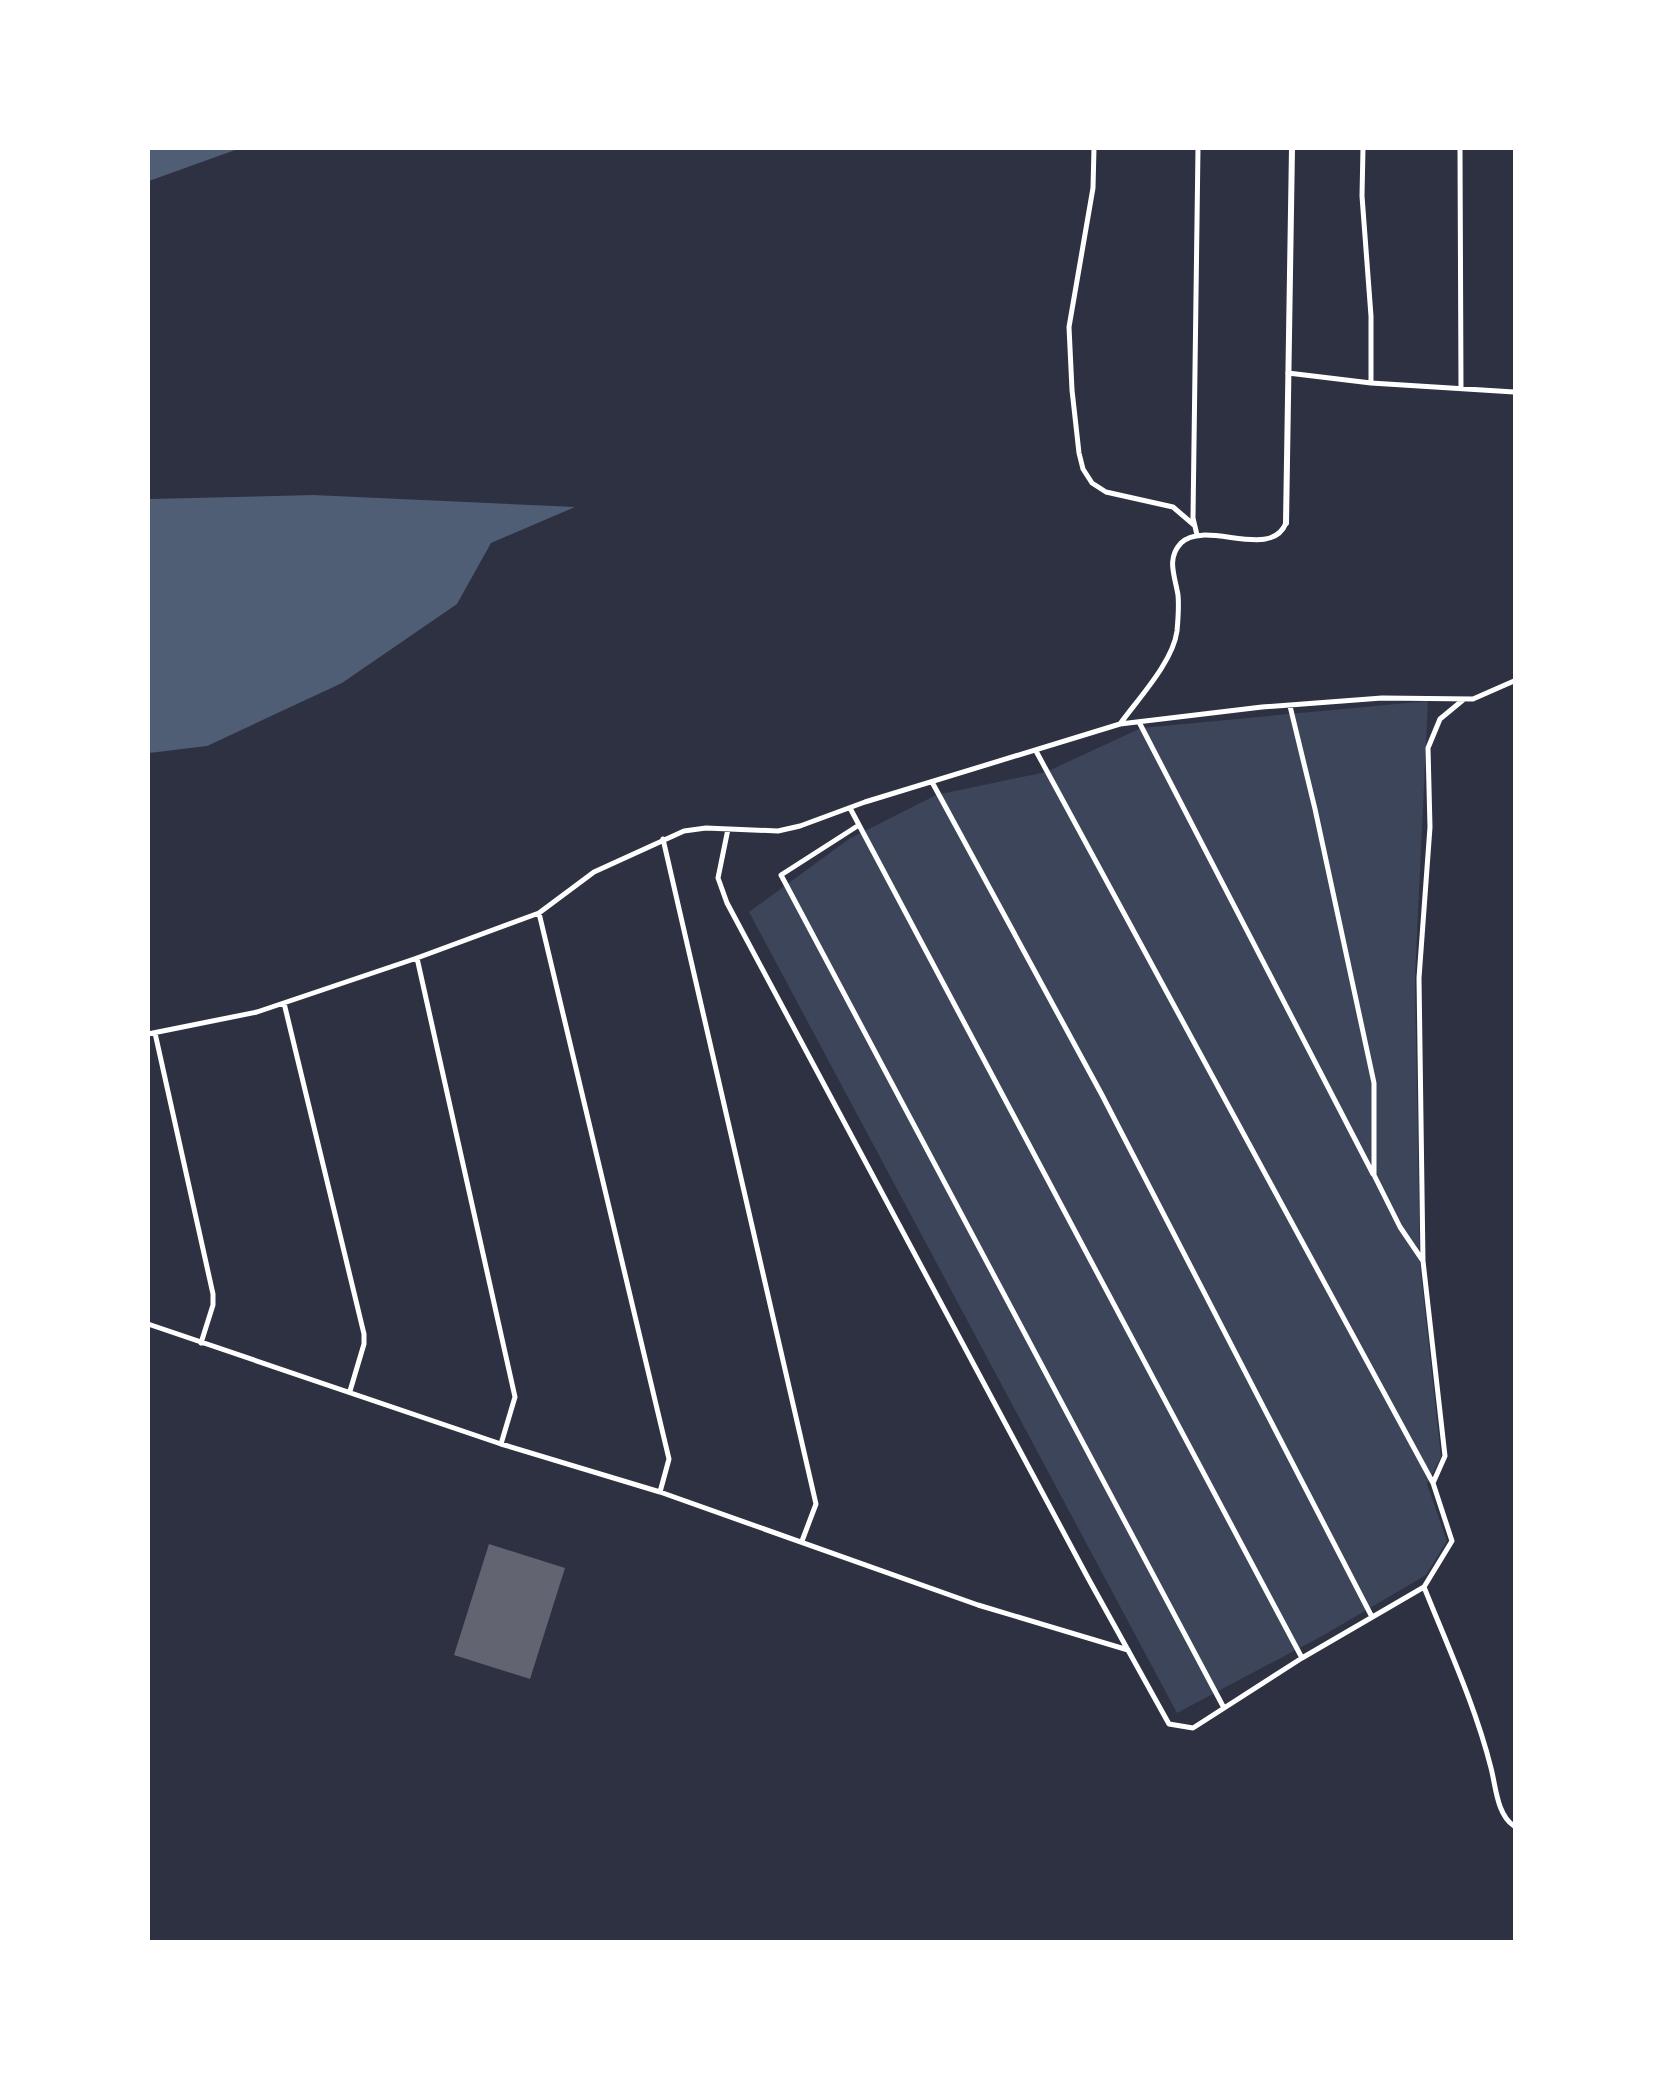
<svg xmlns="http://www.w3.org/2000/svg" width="1663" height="2090" font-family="'PT Sans',sans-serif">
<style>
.green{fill:#3c4559}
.water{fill:#4f5d75}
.building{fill:#626471}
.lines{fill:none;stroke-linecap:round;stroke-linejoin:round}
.minor{stroke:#fff;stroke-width:5}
.tertiary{stroke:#fff;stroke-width:6}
</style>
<rect width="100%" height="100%" fill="#2d3142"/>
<path class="green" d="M 1428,701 L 1415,979 L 1420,1264 L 1441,1457 L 1427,1484 L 1447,1541 L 1426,1575 L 1324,1635 L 1177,1713 L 749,912 L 849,839 L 936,795 L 1046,772 L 1141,728 Z"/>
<path class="water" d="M 149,148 L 238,148 L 238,149 L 149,181 Z
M 313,495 L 575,507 L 491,543 L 457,604 L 342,683 L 207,746 L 149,753 L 149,499 Z"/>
<path class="building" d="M 489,1544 L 565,1568 L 530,1679 L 454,1655 Z"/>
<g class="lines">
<path class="minor" d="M 1094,148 L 1093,188 L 1069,327 L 1072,390 L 1079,453 L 1083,469 L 1092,483 L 1106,492 L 1173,507 L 1194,525
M 1363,148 L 1362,196 L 1371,316 L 1371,383
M 1460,148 L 1461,388
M 1288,373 L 1371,383 L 1514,392
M 1197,535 L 1193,518 L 1198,148
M 1139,722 L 1373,1174
M 1120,724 C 1138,699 1173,662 1177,631 C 1178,620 1179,606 1178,595 C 1175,576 1166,559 1181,543 C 1205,519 1271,561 1286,523
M 1036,751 L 1433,1483
M 932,782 L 1102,1095 L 1372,1617
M 850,808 L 1302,1658
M 859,825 L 781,875 L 1224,1708
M 728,829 L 718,878 L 727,903 L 1088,1578 L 1169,1724 L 1193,1728 L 1302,1658 L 1424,1587 L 1452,1541 L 1433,1483 L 1445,1456 L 1423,1261 L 1400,1227 L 1374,1175 L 1374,1083 L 1315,809 L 1290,706
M 663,839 L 816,1504 L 802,1541
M 539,913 L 669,1459 L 660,1492
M 417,958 L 515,1397 L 501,1444
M 284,1003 L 364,1334 L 364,1344 L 350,1391
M 155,1033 L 213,1294 L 213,1305 L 201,1343
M 148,1034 L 257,1012 L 417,958 L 539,913 L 594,872 L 684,831 L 706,828 L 778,831 L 800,826 L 865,802 L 1120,724 L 1262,707 L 1382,698 L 1473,699 L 1514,681
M 1423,1261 L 1419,978 L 1430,827 L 1428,748 L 1440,719 L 1463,700
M 148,1324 L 501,1444 L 660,1492 L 978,1605 L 1128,1650
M 1424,1587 C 1448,1647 1475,1705 1491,1768 C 1496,1787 1497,1815 1514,1826"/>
<path class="tertiary" d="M 1286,523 L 1292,148"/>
</g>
<rect width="1663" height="2090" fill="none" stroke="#ffffff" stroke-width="300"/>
</svg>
